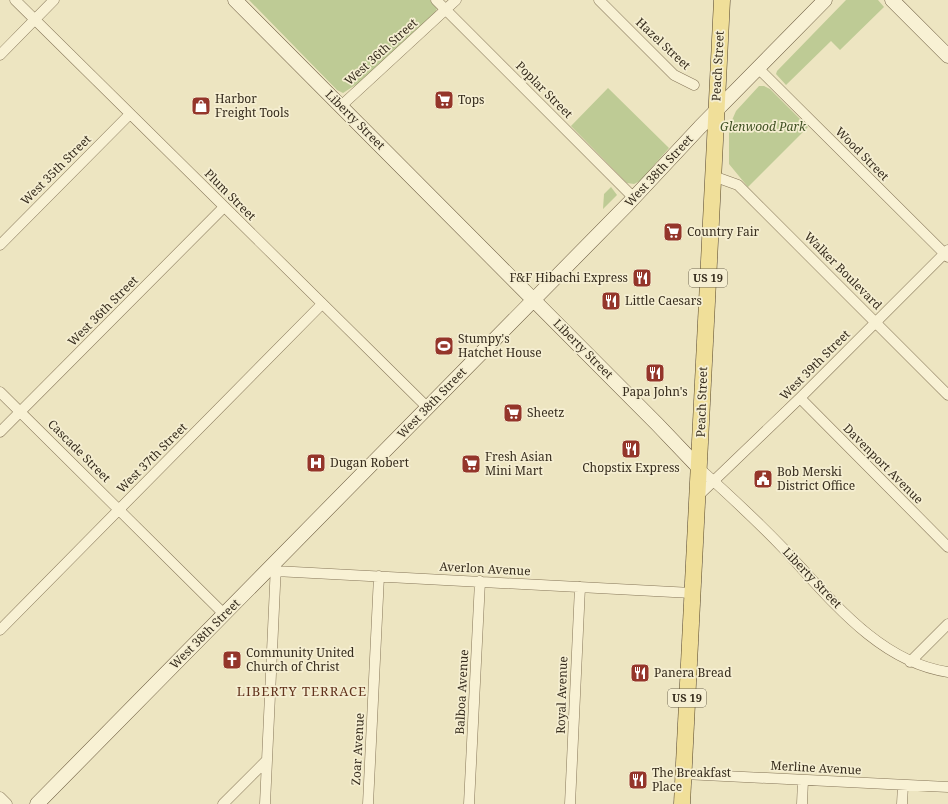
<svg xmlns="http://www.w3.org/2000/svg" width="948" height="804" font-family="'Noto Serif',serif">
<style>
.green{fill:#becb95}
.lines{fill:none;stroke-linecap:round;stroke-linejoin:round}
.street-casing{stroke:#867659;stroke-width:11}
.secondary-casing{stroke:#68573c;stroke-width:15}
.primary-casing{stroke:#54442d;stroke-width:17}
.street{stroke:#f8f1d4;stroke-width:10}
.secondary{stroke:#f8f1d4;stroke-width:14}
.primary{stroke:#f0df99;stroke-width:16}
.labels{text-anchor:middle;stroke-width:3.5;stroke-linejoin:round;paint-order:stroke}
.shield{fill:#f5eed1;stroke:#6f6653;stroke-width:1}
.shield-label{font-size:11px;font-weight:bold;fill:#362c1d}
.street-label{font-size:12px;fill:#362c1d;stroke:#f5eed1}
.poi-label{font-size:12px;fill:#362c1d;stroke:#f5eed1;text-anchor:start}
.park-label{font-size:12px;font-style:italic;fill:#415224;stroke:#f5eed1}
.neighbourhood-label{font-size:13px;letter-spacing:1px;fill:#62331d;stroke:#f5eed1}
</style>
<rect width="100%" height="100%" fill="#ede5c1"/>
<path class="green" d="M 249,0 L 430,0 L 437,8 L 436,11 L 411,37 L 360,82 L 343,93 L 337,90 Z
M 846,0 L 878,0 L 884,7 L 840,50 L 831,41 L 786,85 L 776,74 L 777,71 Z
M 759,86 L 764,86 L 770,89 L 808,127 L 748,187 L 729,164 L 729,127 L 736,111 Z
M 608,88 L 669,148 L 640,181 L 634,184 L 627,183 L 571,126 Z
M 611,187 L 617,195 L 603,209 L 604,194 Z"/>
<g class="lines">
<defs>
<path id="street" d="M 15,0 L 428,408
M 436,0 L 634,198
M 599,0 L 674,75 L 694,85
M 0,55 L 54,0
M 758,68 L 948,257
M 341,106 L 456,0
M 713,176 L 738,185 L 948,395
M 0,245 L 130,114
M 0,392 L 224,614
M 800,398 L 948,547
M 0,432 L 224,207
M 699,468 C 728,494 756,520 783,548 C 829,597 878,662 948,672
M 697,497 L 800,398 L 948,250
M 275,571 L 692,593
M 0,630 L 322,304
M 910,662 L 948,624
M 684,774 L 948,787
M 0,797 L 7,804
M 223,804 L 267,760
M 265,804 L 276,564
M 368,804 L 379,576
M 469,804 L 480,581
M 570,804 L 580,587
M 802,804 L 803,780
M 902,804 L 903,785"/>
<path id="secondary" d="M 235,0 L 657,424 L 699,468
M 892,0 L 948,56
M 37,804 L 628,204 L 700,127 L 825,0"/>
<path id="primary" d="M 682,804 L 722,0"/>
</defs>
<use href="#street" class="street-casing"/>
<use href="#secondary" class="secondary-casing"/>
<use href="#primary" class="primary-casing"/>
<use href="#street" class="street"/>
<use href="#secondary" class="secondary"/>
<use href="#primary" class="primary"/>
</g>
<defs>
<symbol id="supermarket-square" viewBox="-11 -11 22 22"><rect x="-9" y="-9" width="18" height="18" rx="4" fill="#94352a" stroke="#f5eed1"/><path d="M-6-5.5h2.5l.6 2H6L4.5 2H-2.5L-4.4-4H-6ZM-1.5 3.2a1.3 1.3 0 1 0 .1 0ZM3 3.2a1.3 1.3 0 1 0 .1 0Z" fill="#fff"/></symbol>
<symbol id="shop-square" viewBox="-11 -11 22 22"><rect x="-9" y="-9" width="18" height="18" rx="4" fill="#94352a" stroke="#f5eed1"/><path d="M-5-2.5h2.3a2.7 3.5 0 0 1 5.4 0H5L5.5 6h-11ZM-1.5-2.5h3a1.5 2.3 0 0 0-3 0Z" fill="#fff"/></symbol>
<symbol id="restaurant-square" viewBox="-11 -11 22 22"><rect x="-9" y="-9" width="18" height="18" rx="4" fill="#94352a" stroke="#f5eed1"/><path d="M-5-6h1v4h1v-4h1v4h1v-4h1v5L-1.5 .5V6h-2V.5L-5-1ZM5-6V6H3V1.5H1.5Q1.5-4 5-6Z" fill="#fff"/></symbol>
<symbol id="stadium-square" viewBox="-11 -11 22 22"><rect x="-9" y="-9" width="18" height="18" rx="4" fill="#94352a" stroke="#f5eed1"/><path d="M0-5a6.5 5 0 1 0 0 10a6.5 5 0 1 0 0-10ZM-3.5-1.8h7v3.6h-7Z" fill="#fff"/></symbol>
<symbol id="hospital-square" viewBox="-11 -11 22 22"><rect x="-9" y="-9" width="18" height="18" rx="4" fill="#94352a" stroke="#f5eed1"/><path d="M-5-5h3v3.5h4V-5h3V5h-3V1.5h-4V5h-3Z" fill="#fff"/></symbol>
<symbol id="civic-square" viewBox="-11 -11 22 22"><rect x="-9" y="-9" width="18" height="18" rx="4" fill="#94352a" stroke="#f5eed1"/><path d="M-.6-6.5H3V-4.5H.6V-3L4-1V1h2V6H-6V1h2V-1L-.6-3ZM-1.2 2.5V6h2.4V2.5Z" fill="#fff"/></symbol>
<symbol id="church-square" viewBox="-11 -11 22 22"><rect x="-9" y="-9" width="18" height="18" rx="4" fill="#94352a" stroke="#f5eed1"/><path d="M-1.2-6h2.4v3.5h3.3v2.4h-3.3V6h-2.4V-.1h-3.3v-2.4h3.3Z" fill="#fff"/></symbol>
</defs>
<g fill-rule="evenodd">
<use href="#supermarket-square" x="433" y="89" width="22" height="22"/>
<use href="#shop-square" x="190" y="95" width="22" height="22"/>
<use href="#supermarket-square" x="662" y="221" width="22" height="22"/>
<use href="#restaurant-square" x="631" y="267" width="22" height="22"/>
<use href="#restaurant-square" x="600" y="290" width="22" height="22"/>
<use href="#stadium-square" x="433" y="335" width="22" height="22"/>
<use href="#restaurant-square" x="644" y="362" width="22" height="22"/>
<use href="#supermarket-square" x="502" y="402" width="22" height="22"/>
<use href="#restaurant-square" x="620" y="438" width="22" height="22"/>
<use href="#hospital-square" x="305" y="452" width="22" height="22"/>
<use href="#supermarket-square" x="460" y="453" width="22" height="22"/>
<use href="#civic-square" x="752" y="468" width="22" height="22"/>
<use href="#church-square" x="221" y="649" width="22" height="22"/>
<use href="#restaurant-square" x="629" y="662" width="22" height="22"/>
<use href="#restaurant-square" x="627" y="769" width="22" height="22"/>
</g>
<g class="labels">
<g class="shield">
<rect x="689" y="269" width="38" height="18" rx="3"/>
<rect x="668" y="689" width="38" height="18" rx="3"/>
</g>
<g class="shield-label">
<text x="708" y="282">US 19</text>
<text x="687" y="702">US 19</text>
</g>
<g class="street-label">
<text transform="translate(663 44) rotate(43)" y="4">Hazel Street</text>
<text transform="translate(381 52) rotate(-42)" y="4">West 36th Street</text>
<text transform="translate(718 66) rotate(-87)" y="4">Peach Street</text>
<text transform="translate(544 90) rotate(45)" y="4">Poplar Street</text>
<text transform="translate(355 120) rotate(45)" y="4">Liberty Street</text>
<text transform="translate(862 154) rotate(45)" y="4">Wood Street</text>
<text transform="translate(56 170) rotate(-45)" y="4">West 35th Street</text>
<text transform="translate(659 171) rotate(-47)" y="4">West 38th Street</text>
<text transform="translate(230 195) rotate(45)" y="4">Plum Street</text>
<text transform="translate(843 271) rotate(45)" y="4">Walker Boulevard</text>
<text transform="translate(103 311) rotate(-45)" y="4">West 36th Street</text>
<text transform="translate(583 349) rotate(45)" y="4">Liberty Street</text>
<text transform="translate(815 365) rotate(-45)" y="4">West 39th Street</text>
<text transform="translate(702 402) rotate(-88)" y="4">Peach Street</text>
<text transform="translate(432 403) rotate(-46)" y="4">West 38th Street</text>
<text transform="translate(79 451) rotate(45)" y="4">Cascade Street</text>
<text transform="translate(152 458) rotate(-45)" y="4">West 37th Street</text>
<text transform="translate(883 464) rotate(45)" y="4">Davenport Avenue</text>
<text transform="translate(485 569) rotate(3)" y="4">Averlon Avenue</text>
<text transform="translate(812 578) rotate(46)" y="4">Liberty Street</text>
<text transform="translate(205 634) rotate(-45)" y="4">West 38th Street</text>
<text transform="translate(462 692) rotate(-87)" y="4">Balboa Avenue</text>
<text transform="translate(562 695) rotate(-88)" y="4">Royal Avenue</text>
<text transform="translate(358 749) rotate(-87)" y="4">Zoar Avenue</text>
<text transform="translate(816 768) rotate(3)" y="4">Merline Avenue</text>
</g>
<g class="poi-label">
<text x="215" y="103">Harbor<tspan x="215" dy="14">Freight Tools</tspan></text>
<text x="458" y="104">Tops</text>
<text x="687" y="236">Country Fair</text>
<text x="628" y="282" text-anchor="end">F&amp;F Hibachi Express</text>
<text x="625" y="305">Little Caesars</text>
<text x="458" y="343">Stumpy's<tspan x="458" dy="14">Hatchet House</tspan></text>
<text x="655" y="396" text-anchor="middle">Papa John's</text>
<text x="527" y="417">Sheetz</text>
<text x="485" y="461">Fresh Asian<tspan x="485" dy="14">Mini Mart</tspan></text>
<text x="330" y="467">Dugan Robert</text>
<text x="631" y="472" text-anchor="middle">Chopstix Express</text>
<text x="777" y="476">Bob Merski<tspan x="777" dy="14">District Office</tspan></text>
<text x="246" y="657">Community United<tspan x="246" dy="14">Church of Christ</tspan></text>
<text x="654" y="677">Panera Bread</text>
<text x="652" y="777">The Breakfast<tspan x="652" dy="14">Place</tspan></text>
</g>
<g class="park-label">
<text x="763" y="131">Glenwood Park</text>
</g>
<g class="neighbourhood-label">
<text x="302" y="696">LIBERTY TERRACE</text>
</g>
</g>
</svg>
